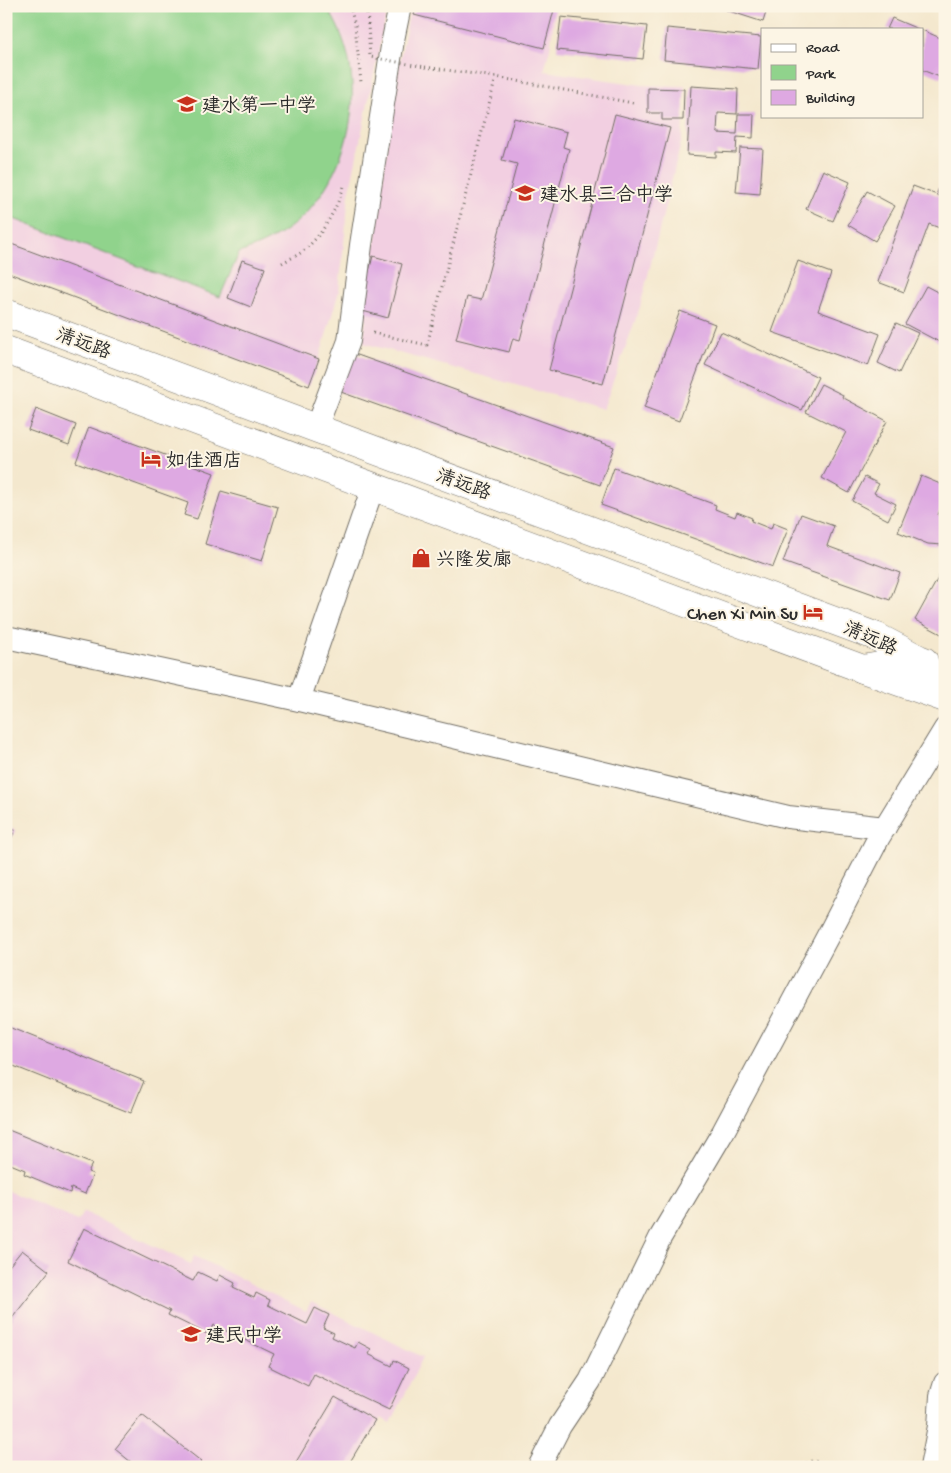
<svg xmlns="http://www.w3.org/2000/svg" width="951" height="1473" font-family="'Gochi Hand','LXGW WenKai TC',sans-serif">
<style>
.built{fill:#f2cfe1}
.green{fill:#90d38c;stroke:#5e7f5c}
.building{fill:#dea9e2}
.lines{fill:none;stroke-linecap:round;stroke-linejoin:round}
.minor-casing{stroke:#716d64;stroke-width:24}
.tertiary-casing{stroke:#716d64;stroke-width:29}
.secondary-casing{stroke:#716d64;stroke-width:29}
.path{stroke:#716d64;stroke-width:3;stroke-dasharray:1 4;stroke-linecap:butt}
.minor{stroke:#fff;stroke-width:22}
.tertiary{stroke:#fff;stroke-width:28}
.secondary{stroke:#fff;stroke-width:28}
.path-bridge{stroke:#716d64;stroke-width:3;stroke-dasharray:1 4;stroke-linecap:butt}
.labels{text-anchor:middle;stroke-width:4;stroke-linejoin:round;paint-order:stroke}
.poi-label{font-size:19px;fill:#2b2b2b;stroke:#fcf5e5;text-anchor:start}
.street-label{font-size:19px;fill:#2b2b2b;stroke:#fcf5e5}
</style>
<rect width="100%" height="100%" fill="#fcf5e5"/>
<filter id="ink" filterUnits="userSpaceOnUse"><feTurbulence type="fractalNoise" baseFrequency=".02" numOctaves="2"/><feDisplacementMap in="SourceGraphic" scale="10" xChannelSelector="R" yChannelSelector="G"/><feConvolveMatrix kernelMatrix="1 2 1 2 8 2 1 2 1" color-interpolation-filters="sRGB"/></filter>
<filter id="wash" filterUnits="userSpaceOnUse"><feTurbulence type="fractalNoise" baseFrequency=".0096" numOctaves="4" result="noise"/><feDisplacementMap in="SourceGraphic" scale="20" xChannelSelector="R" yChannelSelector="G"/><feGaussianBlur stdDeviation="1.12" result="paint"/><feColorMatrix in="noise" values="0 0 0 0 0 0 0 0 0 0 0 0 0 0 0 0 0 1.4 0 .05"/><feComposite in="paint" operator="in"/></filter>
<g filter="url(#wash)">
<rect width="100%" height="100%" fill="#f4e8ce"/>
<path class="built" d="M 6,6 L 388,6 L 349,194 L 339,291 L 319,359 L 6,242 Z
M 411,6 L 556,6 L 550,48 L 544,71 L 642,85 L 685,86 L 682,139 L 640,307 L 603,409 L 363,343 L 366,318 L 355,315 L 373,246 L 375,246 L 394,88 Z
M 6,1190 L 78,1221 L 83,1212 L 191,1264 L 194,1256 L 306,1311 L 311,1302 L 423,1357 L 391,1423 L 381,1418 L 353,1467 L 6,1467 Z"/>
<path class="green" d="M 6,6 L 326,6 C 371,72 356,166 299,220 C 281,236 261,245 239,253 L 220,297 L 6,216 Z"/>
<g id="blocks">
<path class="building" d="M 416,6 L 555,6 L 544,48 L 414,15 Z
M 727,6 L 768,6 L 763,22 L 726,10 Z
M 561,17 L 647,26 L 643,59 L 557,50 Z
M 892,18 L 918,29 L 887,29 Z
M 667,28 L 761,37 L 758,69 L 664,60 Z
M 922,30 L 945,40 L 945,79 L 922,70 Z
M 691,86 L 738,89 L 737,114 L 718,113 L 717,133 L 737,134 L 738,114 L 754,114 L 753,138 L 737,137 L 736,153 L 716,152 L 716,157 L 687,155 Z
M 648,88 L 684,89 L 683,120 L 662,120 L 662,113 L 648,113 Z
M 615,114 L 670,128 L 603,384 L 549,370 Z
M 514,118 L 567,132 L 563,147 L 569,149 L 520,340 L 513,338 L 509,352 L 456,339 L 467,297 L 481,300 L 517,164 L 502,160 Z
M 740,148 L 763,149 L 760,194 L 736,192 Z
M 823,170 L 850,182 L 833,221 L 806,209 Z
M 945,171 L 945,196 L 937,193 Z
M 913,186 L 945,198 L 945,230 L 929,224 L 904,292 L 878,282 Z
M 867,191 L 895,206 L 875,241 L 848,225 Z
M 6,242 L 319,359 L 309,386 L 6,272 Z
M 373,256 L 402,264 L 388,318 L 359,310 Z
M 242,260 L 265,268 L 251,307 L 228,298 Z
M 798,261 L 831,273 L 818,311 L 880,334 L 868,366 L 772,332 Z
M 926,286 L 945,296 L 945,345 L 905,324 Z
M 680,311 L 715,324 L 679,421 L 644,408 Z
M 896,323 L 918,333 L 899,373 L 878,363 Z
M 721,332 L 818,377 L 802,410 L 705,365 Z
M 352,353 L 614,447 L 600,485 L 338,391 Z
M 821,384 L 843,395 L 842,397 L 887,421 L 849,493 L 822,478 L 846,432 L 806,412 Z
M 36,409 L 76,425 L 69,445 L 28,430 Z
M 89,427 L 214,473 L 197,519 L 184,515 L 188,503 L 76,462 Z
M 614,468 L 716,505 L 715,509 L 735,517 L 737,512 L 752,518 L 751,521 L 771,529 L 773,523 L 788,529 L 773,567 L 601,505 Z
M 921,476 L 945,486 L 945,503 L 943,503 L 938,515 L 945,518 L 943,545 L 928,544 L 898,532 Z
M 865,477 L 879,484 L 874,493 L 896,504 L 888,520 L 852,501 Z
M 221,491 L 278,507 L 262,561 L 205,544 Z
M 801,514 L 834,526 L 827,546 L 900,573 L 890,600 L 783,562 Z
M 943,569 L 945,569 L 945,636 L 915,620 Z
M 6,827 L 15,830 L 6,851 Z
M 6,1026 L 144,1081 L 131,1113 L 6,1063 Z
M 6,1129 L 92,1164 L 88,1172 L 93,1174 L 85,1194 L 71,1188 L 70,1193 L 24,1174 L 25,1170 L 8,1163 L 6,1166 Z
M 84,1228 L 193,1281 L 198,1272 L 217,1281 L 220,1275 L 235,1283 L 233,1288 L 254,1298 L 256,1293 L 270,1300 L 268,1305 L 307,1324 L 315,1308 L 329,1315 L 323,1328 L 334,1333 L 332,1337 L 355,1348 L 358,1342 L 371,1349 L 368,1354 L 392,1366 L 394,1360 L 409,1368 L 389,1410 L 314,1374 L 308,1386 L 268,1366 L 274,1354 L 214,1325 L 209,1335 L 168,1315 L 170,1311 L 68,1261 Z
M 22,1250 L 49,1271 L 6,1326 L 6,1270 Z
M 335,1397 L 375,1420 L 347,1467 L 293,1467 Z
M 142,1415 L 202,1462 L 199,1467 L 137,1467 L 115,1449 Z"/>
</g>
</g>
<g filter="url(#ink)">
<use href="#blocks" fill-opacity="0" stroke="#716d64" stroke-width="1"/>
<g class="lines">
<defs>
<path id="minor" d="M 316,428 L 349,341 L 361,245 L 393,40 L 400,6
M 6,637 L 299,700 L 788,817 L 885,828
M 299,700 L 373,487
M 539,1467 L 560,1426 L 590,1381 L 660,1238 L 723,1132 L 832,928 L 879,837 L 945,729
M 931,1467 L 939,1426 L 941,1396 L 945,1383"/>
<path id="tertiary" d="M 863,669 L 945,698"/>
<path id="secondary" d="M 6,313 L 875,636 L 919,659 L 945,687
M 6,350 L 863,669 L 919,659 L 924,661"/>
</defs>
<use href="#minor" class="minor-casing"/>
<use href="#tertiary" class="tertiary-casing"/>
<use href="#secondary" class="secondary-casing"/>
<path class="path" d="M 350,6 L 355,26 L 361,82
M 355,6 L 376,11
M 425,67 L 496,77 L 633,103
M 282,263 C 289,259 297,256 303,251 C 324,234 336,209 345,184
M 373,333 L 427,345 L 496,77
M 797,1467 L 814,1460 L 833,1467"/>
<use href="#minor" class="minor"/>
<use href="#tertiary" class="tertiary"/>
<use href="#secondary" class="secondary"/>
<path class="path-bridge" d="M 367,9 L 370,57 L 425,67"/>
</g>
</g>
<defs>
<symbol id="school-bare" viewBox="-9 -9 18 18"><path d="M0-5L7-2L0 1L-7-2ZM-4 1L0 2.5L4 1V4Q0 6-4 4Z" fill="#c8321e" stroke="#fcf5e5" stroke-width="2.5" paint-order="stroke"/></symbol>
<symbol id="hotel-bare" viewBox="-9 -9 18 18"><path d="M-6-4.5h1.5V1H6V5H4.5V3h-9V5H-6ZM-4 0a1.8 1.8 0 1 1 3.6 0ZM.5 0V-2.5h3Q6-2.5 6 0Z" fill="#c8321e" stroke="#fcf5e5" stroke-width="2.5" paint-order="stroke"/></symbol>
<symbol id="shop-bare" viewBox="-9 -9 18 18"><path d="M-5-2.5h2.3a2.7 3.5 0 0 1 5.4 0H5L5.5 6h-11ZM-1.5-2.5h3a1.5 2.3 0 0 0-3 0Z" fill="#c8321e" stroke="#fcf5e5" stroke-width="2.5" paint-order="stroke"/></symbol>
</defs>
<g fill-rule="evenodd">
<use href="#school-bare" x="173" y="90" width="28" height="28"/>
<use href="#school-bare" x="511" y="179" width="28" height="28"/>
<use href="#hotel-bare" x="137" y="445" width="28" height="28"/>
<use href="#shop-bare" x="407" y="544" width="28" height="28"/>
<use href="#hotel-bare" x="799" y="598" width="28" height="28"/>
<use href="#school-bare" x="177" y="1320" width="28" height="28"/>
</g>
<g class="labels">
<g class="poi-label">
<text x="202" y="111">建水第一中学</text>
<text x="540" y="200">建水县三合中学</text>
<text x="166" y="466">如佳酒店</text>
<text x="436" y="565">兴隆发廊</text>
<text x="798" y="619" text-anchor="end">Chen Xi Min Su</text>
<text x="206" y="1341">建民中学</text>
</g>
<g class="street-label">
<text transform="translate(84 342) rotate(20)" y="7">清远路</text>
<text transform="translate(464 483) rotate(20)" y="7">清远路</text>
<text transform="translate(871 637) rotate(24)" y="7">清远路</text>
</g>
</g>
<rect width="951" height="1473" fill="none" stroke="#fcf5e5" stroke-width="25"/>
<rect x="761" y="28" width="162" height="90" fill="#fcf5e5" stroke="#a8a49b"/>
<rect x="771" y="44" width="25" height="8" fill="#ffffff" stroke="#a8a49b"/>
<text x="806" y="52" font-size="15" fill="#2b2b2b">Road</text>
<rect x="771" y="65" width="25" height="15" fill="#90d38c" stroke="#a8a49b"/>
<text x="806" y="78" font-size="15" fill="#2b2b2b">Park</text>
<rect x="771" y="90" width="25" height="15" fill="#dea9e2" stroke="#a8a49b"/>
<text x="806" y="102" font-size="15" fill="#2b2b2b">Building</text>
</svg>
